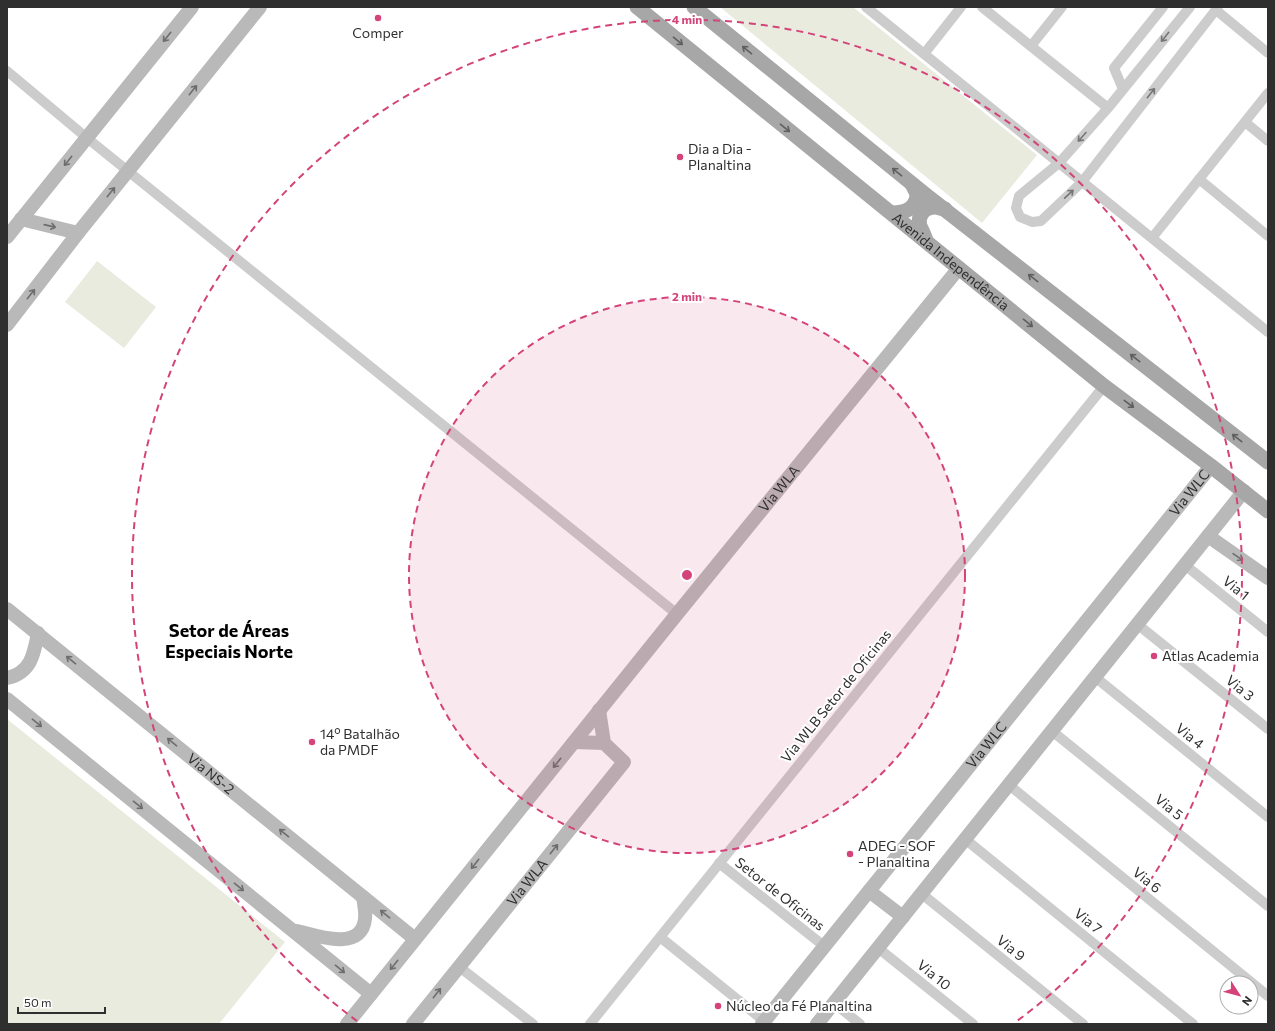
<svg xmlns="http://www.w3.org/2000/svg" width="1275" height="1031" font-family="Commissioner,sans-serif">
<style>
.green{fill:#e9ebde}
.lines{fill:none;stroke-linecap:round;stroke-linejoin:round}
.street{stroke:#ccc;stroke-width:10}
.secondary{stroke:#b9b9b9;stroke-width:14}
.primary{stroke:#a7a7a7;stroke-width:15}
.oneway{stroke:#6d6d6d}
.oneway2{stroke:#767676}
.oneway3{stroke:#5f5f5f}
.ring{fill:none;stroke:#d44379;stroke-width:2;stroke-dasharray:7 5}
.poi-dot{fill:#d44379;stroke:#fff;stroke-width:1.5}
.labels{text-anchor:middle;stroke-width:4;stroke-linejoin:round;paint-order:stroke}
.poi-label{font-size:14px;fill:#2f2f2f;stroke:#fff;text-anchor:start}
.street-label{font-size:14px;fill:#2f2f2f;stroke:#fff}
.district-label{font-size:18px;font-weight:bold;fill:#000;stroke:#fff}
.centre{fill:#d44379;stroke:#fff;stroke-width:2}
.ring-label{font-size:12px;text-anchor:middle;font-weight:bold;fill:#d44379;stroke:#fff;stroke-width:4;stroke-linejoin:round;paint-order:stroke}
</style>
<rect width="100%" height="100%" fill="#fff"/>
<path class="green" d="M 720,7 L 853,7 L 1037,155 L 982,223 Z
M 97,261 L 156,307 L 124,348 L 65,302 Z
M 7,719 L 285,942 L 219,1024 L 7,1024 Z"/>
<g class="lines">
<path class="street" d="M 866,7 L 1268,332
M 982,7 L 1108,108
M 1190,7 L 1108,108 L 1059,163 L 1019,196 L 1016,208 L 1020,217 L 1032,222 L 1041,221 L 1082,182 L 1218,7
M 1216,10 L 1268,53
M 1031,46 L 1062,7
M 924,54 L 961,7
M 7,71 L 87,138 L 677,614
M 1123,89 L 1114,68 L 1163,7
M 1245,122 L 1268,141
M 1199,179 L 1268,236
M 1152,238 L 1268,93
M 1185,565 L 1268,632
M 1137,624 L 1268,729
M 1095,677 L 1268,817
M 1052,731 L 1268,906
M 1009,785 L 1268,996
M 965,839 L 1193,1024
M 719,863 L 824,946
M 922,894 L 1083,1024
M 660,937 L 764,1021
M 878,948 L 973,1024
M 458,966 L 533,1024
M 834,1003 L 860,1024
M 590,1024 L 1104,386"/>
<g class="secondary">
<path d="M 21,219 L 78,233"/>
<path d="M 7,237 L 192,7"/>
<path d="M 7,325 L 78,233 L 260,7"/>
<path d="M 1208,536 L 1268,578"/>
<path id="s1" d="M 7,609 L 415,939"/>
<path d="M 7,678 C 31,673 34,654 38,633"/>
<path d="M 7,699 L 371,994"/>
<path d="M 574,742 L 604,743"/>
<path d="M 869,891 L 903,917"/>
<path d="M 297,931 C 317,936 361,952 365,919 C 366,912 364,904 363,897"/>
<path id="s2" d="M 347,1024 L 677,614 L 959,268"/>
<path id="s3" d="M 413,1024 L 624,762 L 604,743 L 599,710"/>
<path id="s4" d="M 762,1024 L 1211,466"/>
<path d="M 817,1024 L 1244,491"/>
</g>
<g class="primary">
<path id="s5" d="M 637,7 L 1104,386 L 1211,466 L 1268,511"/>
<path d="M 694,7 L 926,195 L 1268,462"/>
<path d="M 892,213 C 904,213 917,209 917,194 L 912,184"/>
<path d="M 926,241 C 925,236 922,231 920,226 C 917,216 924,207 935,207 C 938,207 942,209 945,209"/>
</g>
</g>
<defs><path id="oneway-shaft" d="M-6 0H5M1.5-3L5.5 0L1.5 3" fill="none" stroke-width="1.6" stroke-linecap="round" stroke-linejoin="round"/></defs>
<g class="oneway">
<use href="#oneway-shaft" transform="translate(167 37) rotate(129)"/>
<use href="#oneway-shaft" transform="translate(193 90) rotate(-51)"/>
<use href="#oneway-shaft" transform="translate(68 161) rotate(129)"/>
<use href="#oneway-shaft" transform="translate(111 192) rotate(-51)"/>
<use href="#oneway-shaft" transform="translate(50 226) rotate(13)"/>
<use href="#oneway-shaft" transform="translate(31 294) rotate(-52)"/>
<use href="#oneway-shaft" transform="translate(1238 557) rotate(34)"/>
<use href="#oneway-shaft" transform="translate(71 660) rotate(-141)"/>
<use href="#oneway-shaft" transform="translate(37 723) rotate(39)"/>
<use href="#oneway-shaft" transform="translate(172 742) rotate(-141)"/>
<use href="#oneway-shaft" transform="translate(557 763) rotate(129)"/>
<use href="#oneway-shaft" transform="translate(138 805) rotate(39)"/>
<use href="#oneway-shaft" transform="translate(284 833) rotate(-141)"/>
<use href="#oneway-shaft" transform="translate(554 849) rotate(-51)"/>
<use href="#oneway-shaft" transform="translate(475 864) rotate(129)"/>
<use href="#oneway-shaft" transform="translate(239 887) rotate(39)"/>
<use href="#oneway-shaft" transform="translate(385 914) rotate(-141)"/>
<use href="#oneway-shaft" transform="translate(394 965) rotate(129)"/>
<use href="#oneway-shaft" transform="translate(340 969) rotate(39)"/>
<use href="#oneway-shaft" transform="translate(437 993) rotate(-52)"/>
</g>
<g class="oneway2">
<use href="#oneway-shaft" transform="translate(1165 37) rotate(129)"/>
<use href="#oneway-shaft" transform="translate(1151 93) rotate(-52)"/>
<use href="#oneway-shaft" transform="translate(1082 137) rotate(132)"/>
<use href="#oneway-shaft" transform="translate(1069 194) rotate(-43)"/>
</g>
<g class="oneway3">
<use href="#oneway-shaft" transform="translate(678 41) rotate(39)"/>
<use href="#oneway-shaft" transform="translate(747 50) rotate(-141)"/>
<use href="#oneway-shaft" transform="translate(785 128) rotate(39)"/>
<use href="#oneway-shaft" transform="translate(897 172) rotate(-141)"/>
<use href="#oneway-shaft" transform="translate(1033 278) rotate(-142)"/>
<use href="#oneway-shaft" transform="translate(1028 323) rotate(39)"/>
<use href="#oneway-shaft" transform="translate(1135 358) rotate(-142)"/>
<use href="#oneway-shaft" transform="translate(1129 404) rotate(37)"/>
<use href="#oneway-shaft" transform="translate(1237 438) rotate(-142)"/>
</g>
<circle cx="687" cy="575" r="278" fill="#d44379" fill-opacity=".12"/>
<g class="ring">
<circle cx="687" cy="575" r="278"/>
<path d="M357 1021A555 555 0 1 1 1017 1021"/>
</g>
<g class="poi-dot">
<circle cx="378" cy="18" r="4"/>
<circle cx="680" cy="157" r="4"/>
<circle cx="1154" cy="656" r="4"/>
<circle cx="312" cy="742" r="4"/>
<circle cx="850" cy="854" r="4"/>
<circle cx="718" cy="1006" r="4"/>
</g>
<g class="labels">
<g class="poi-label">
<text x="378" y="38" text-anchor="middle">Comper</text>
<text x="688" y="154">Dia a Dia -<tspan x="688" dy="16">Planaltina</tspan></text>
<text x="1162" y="661">Atlas Academia</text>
<text x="320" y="739">14º Batalhão<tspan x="320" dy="16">da PMDF</tspan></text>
<text x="858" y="851">ADEG - SOF<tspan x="858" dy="16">- Planaltina</tspan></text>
<text x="726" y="1011">Núcleo da Fé Planaltina</text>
</g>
<g class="street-label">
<text dy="5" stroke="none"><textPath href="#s5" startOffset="404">Avenida Independência</textPath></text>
<text dy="5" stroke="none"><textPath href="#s2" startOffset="688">Via WLA</textPath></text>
<text dy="5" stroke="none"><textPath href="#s4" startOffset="682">Via WLC</textPath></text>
<text transform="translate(1236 588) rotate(39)" y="5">Via 1</text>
<text transform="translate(1240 688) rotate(39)" y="5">Via 3</text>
<text transform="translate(836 696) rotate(-51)" y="5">Via WLB Setor de Oficinas</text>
<text transform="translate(1190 736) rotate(39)" y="5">Via 4</text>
<text dy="5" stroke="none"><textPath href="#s4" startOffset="358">Via WLC</textPath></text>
<text dy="5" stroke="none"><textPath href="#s1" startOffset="262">Via NS-2</textPath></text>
<text transform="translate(1169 807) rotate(39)" y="5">Via 5</text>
<text transform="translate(1147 880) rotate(39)" y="5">Via 6</text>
<text dy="5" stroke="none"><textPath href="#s3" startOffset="182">Via WLA</textPath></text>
<text transform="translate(780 894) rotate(38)" y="5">Setor de Oficinas</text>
<text transform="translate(1088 921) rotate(39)" y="5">Via 7</text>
<text transform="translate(1011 948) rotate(39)" y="5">Via 9</text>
<text transform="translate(934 975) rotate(39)" y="5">Via 10</text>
</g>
<g class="district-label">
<text x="229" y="637">Setor de Áreas<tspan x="229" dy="21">Especiais Norte</tspan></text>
</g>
</g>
<circle cx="687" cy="575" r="6" class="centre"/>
<g class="ring-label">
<text x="687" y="24">4 min</text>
<text x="687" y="301">2 min</text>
</g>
<rect width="1275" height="1031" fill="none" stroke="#2f2f2f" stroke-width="16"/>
<g transform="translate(1239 995) rotate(126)"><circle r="19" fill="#ffffff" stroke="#acacac"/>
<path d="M0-3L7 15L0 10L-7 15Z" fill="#d44379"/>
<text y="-6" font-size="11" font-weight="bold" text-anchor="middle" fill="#2f2f2f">N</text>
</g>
<path d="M18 1007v6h87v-6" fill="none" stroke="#2f2f2f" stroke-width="2"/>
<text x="24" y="1007" font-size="12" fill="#2f2f2f" stroke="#ffffff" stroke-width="3" paint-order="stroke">50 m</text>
</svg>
